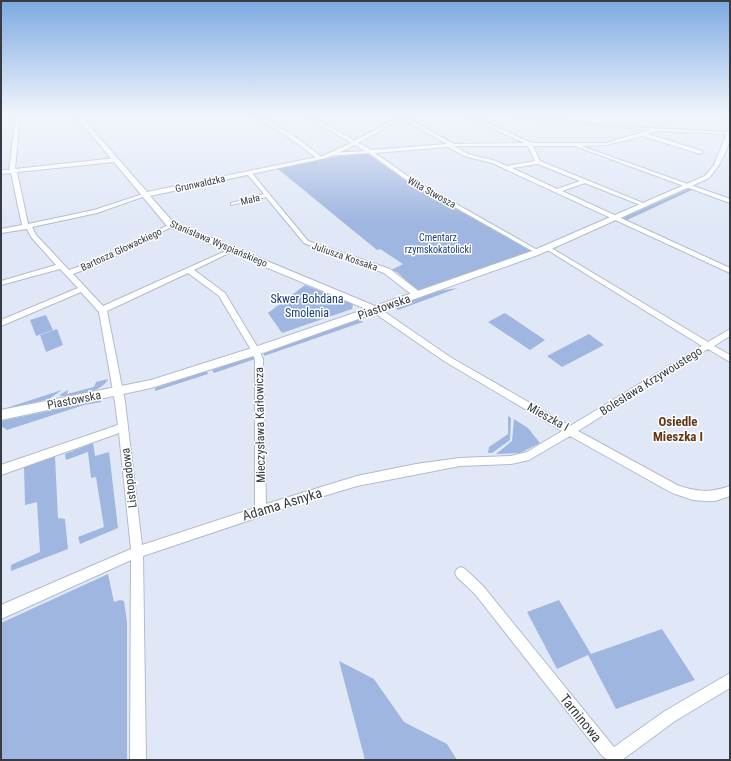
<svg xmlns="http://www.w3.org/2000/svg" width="731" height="761" font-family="'Roboto Condensed',sans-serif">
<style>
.green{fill:#9fb6e0}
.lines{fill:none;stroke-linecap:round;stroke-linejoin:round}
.minor-casing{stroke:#b3bbca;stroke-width:2}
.tertiary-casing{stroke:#b3bbca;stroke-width:2}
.minor{fill:#fff;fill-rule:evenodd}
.tertiary{fill:#fff;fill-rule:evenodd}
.labels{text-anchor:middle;stroke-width:3;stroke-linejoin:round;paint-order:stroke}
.far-street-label{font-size:10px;fill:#383b41;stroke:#fff}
.far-park-label{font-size:10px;fill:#183981;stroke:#fff}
.park-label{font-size:12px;fill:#183981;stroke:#fff}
.street-label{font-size:12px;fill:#383b41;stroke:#fff}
.neighbourhood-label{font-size:13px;font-weight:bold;fill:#633514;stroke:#fff}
.near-street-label{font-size:14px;fill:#383b41;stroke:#fff}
</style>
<rect width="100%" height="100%" fill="#e0e8f7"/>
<path class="green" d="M 367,153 L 405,180 L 531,251 L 418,291 L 397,272 L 391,270 L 403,264 L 380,249 L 377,250 L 278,169 L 334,157 Z
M 688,189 L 694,189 L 625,221 L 623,219 L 625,217 Z
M 305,285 L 350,303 L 353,305 L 352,309 L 282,333 L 268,313 Z
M 458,288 L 398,310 L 394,307 L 438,291 Z
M 505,313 L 545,340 L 530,350 L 488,322 Z
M 46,315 L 53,330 L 36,336 L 30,320 Z
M 360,319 L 363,322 L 264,356 L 264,353 Z
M 57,329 L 63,345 L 46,352 L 40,335 Z
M 589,334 L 604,345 L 562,367 L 547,356 Z
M 251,356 L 255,359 L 214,373 L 212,370 Z
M 207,371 L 208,374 L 155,391 L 155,388 Z
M 108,379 C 102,393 73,396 60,396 L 61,394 L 68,390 L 67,394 L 94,387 L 96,382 Z
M 62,390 L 49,399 L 7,409 L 3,409 Z
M 101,400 L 101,402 L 84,405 L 7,430 L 1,426 L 1,421 Z
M 508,416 L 511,418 L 510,440 L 492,453 L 488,453 L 489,447 L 508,434 Z
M 514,419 L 528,428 L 540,443 L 520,453 L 496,454 L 512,441 Z
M 93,443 L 95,456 L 109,452 L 118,528 L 80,544 L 78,537 L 104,527 L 96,477 L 91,478 L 88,452 L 66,460 L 65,454 Z
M 55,456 L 58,518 L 65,519 L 68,549 L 11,571 L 11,565 L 40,552 L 37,502 L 25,505 L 24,467 Z
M 108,574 L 114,602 L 120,600 L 124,601 L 127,622 L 127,760 L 1,760 L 1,623 Z
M 559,600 L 591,654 L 662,629 L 695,680 L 616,709 L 588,655 L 557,669 L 527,612 Z
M 339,661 L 374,679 L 404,722 L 447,744 L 457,760 L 365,760 Z"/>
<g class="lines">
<defs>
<path id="minor" d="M 16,116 L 20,116 L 15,169 L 115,158 L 118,160 L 115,162 L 17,172 L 28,224 L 94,210 L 143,194 L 148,195 L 97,213 L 32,227 L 36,235 L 69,270 L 104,258 L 170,224 L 175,225 L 108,260 L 73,274 L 103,306 L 230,249 L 234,249 L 235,250 L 194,270 L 225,293 L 258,348 L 263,359 L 266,504 L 357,476 L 416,464 L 460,458 L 511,456 L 527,452 L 562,431 L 444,361 L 373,312 L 372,310 L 373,308 L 379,308 L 450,357 L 570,426 L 702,346 L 546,249 L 546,247 L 548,246 L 708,342 L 730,329 L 730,336 L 714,346 L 730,355 L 730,362 L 708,349 L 578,431 L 679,486 C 699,492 710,493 730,486 L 730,496 L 715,501 L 706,501 L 693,500 L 672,493 L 570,436 L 529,460 L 511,464 L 460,466 L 357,486 L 304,502 L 143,556 L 146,760 L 130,760 L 131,560 L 1,619 L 1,605 L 131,549 L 119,433 L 1,475 L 1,465 L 118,425 L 115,402 L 99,312 L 81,292 L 1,326 L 1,320 L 78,288 L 60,269 L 1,285 L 1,281 L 56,265 L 31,237 L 27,229 L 1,233 L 1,229 L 22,225 L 11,173 L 1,174 L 1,170 L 9,170 ZM 188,273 L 219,296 L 250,348 L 255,359 L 255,508 L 142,545 L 125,402 L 107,311 Z
M 254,116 L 259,116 L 294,136 L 323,158 L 318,159 L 290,138 Z
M 306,116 L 311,116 L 371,150 L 447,144 L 398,116 L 403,116 L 454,144 L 524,143 L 466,116 L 471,116 L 532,143 L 606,143 L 650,130 L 514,117 L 512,116 L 629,127 L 730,132 L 730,134 L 658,131 L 648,134 L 702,151 L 702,153 L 700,154 L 643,136 L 606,145 L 581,146 L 730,199 L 730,203 L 575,146 L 533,146 L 540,161 L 648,205 L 643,206 L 585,183 L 562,191 L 730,268 L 730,273 L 492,163 L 464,156 L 448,147 L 375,153 L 409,177 L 541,252 L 540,253 L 536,253 L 405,179 L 369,153 L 327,156 L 327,154 L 329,153 L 365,151 ZM 454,146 L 528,146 L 535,161 L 507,166 L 496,161 L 468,154 ZM 538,164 L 580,181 L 557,189 L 512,168 Z
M 727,116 L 730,116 L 730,117 L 727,117 Z
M 247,172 L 251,172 L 308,241 L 390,269 L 421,293 L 421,297 L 415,297 L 384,273 L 304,243 L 266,197 L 231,205 L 231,203 L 264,194 L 247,174 Z
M 461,567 L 465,569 L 483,586 L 613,746 L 614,747 L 665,711 L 730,673 L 730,688 L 675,721 L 622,760 L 609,760 L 603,757 L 475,594 L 457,577 L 455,573 L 457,569 Z"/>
<path id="tertiary" d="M 76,116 L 81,116 L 147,192 L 322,156 L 343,147 L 401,116 L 406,116 L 347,149 L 326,158 L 150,196 L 173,222 L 375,306 L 532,251 L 705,176 L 714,165 L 727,133 L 730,131 C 730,149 720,165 709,178 L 538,255 L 260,354 L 151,388 L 1,420 L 1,410 L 151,380 L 252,348 L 366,309 L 167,226 Z"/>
</defs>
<use href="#minor" class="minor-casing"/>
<use href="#tertiary" class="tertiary-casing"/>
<use href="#minor" class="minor"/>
<use href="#tertiary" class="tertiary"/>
</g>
<linearGradient id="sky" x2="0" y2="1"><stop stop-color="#7caae2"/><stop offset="0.52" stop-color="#f1f5fb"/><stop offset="1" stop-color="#f1f5fb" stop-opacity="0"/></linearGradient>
<rect width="731" height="222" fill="url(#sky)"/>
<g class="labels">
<g class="far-street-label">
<text transform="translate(200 183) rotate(-12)" y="4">Grunwaldzka</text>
<text transform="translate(432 192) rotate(29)" y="4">Wita Stwosza</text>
<text transform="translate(250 199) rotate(-14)" y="4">Mała</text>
<text transform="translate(219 243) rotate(23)" y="4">Stanisława Wyspiańskiego</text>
<text transform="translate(121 249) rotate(-25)" y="4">Bartosza Głowackiego</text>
<text transform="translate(345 256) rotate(19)" y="4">Juliusza Kossaka</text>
</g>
<g class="far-park-label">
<text x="438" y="241">Cmentarz<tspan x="438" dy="12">rzymskokatolicki</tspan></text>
</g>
<g class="park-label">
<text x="307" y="303">Skwer Bohdana<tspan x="307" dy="14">Smolenia</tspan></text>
</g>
<g class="street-label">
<text transform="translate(384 307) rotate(-19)" y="4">Piastowska</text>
<text transform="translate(651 381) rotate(-32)" y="4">Bolesława Krzywoustego</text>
<text transform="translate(74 400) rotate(-11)" y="4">Piastowska</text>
<text transform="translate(548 417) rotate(29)" y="4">Mieszka I</text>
<text transform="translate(260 425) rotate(-91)" y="4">Mieczysława Karłowicza</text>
<text transform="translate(129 478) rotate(-97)" y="4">Listopadowa</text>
</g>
<g class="neighbourhood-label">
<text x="678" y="426">Osiedle<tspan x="678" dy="15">Mieszka I</tspan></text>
</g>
<g class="near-street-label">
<text transform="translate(282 504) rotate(-17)" y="5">Adama Asnyka</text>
<text transform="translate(581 718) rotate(51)" y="5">Tarninowa</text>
</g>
</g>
<rect width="731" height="761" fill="none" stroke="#383b41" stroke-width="4"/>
</svg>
